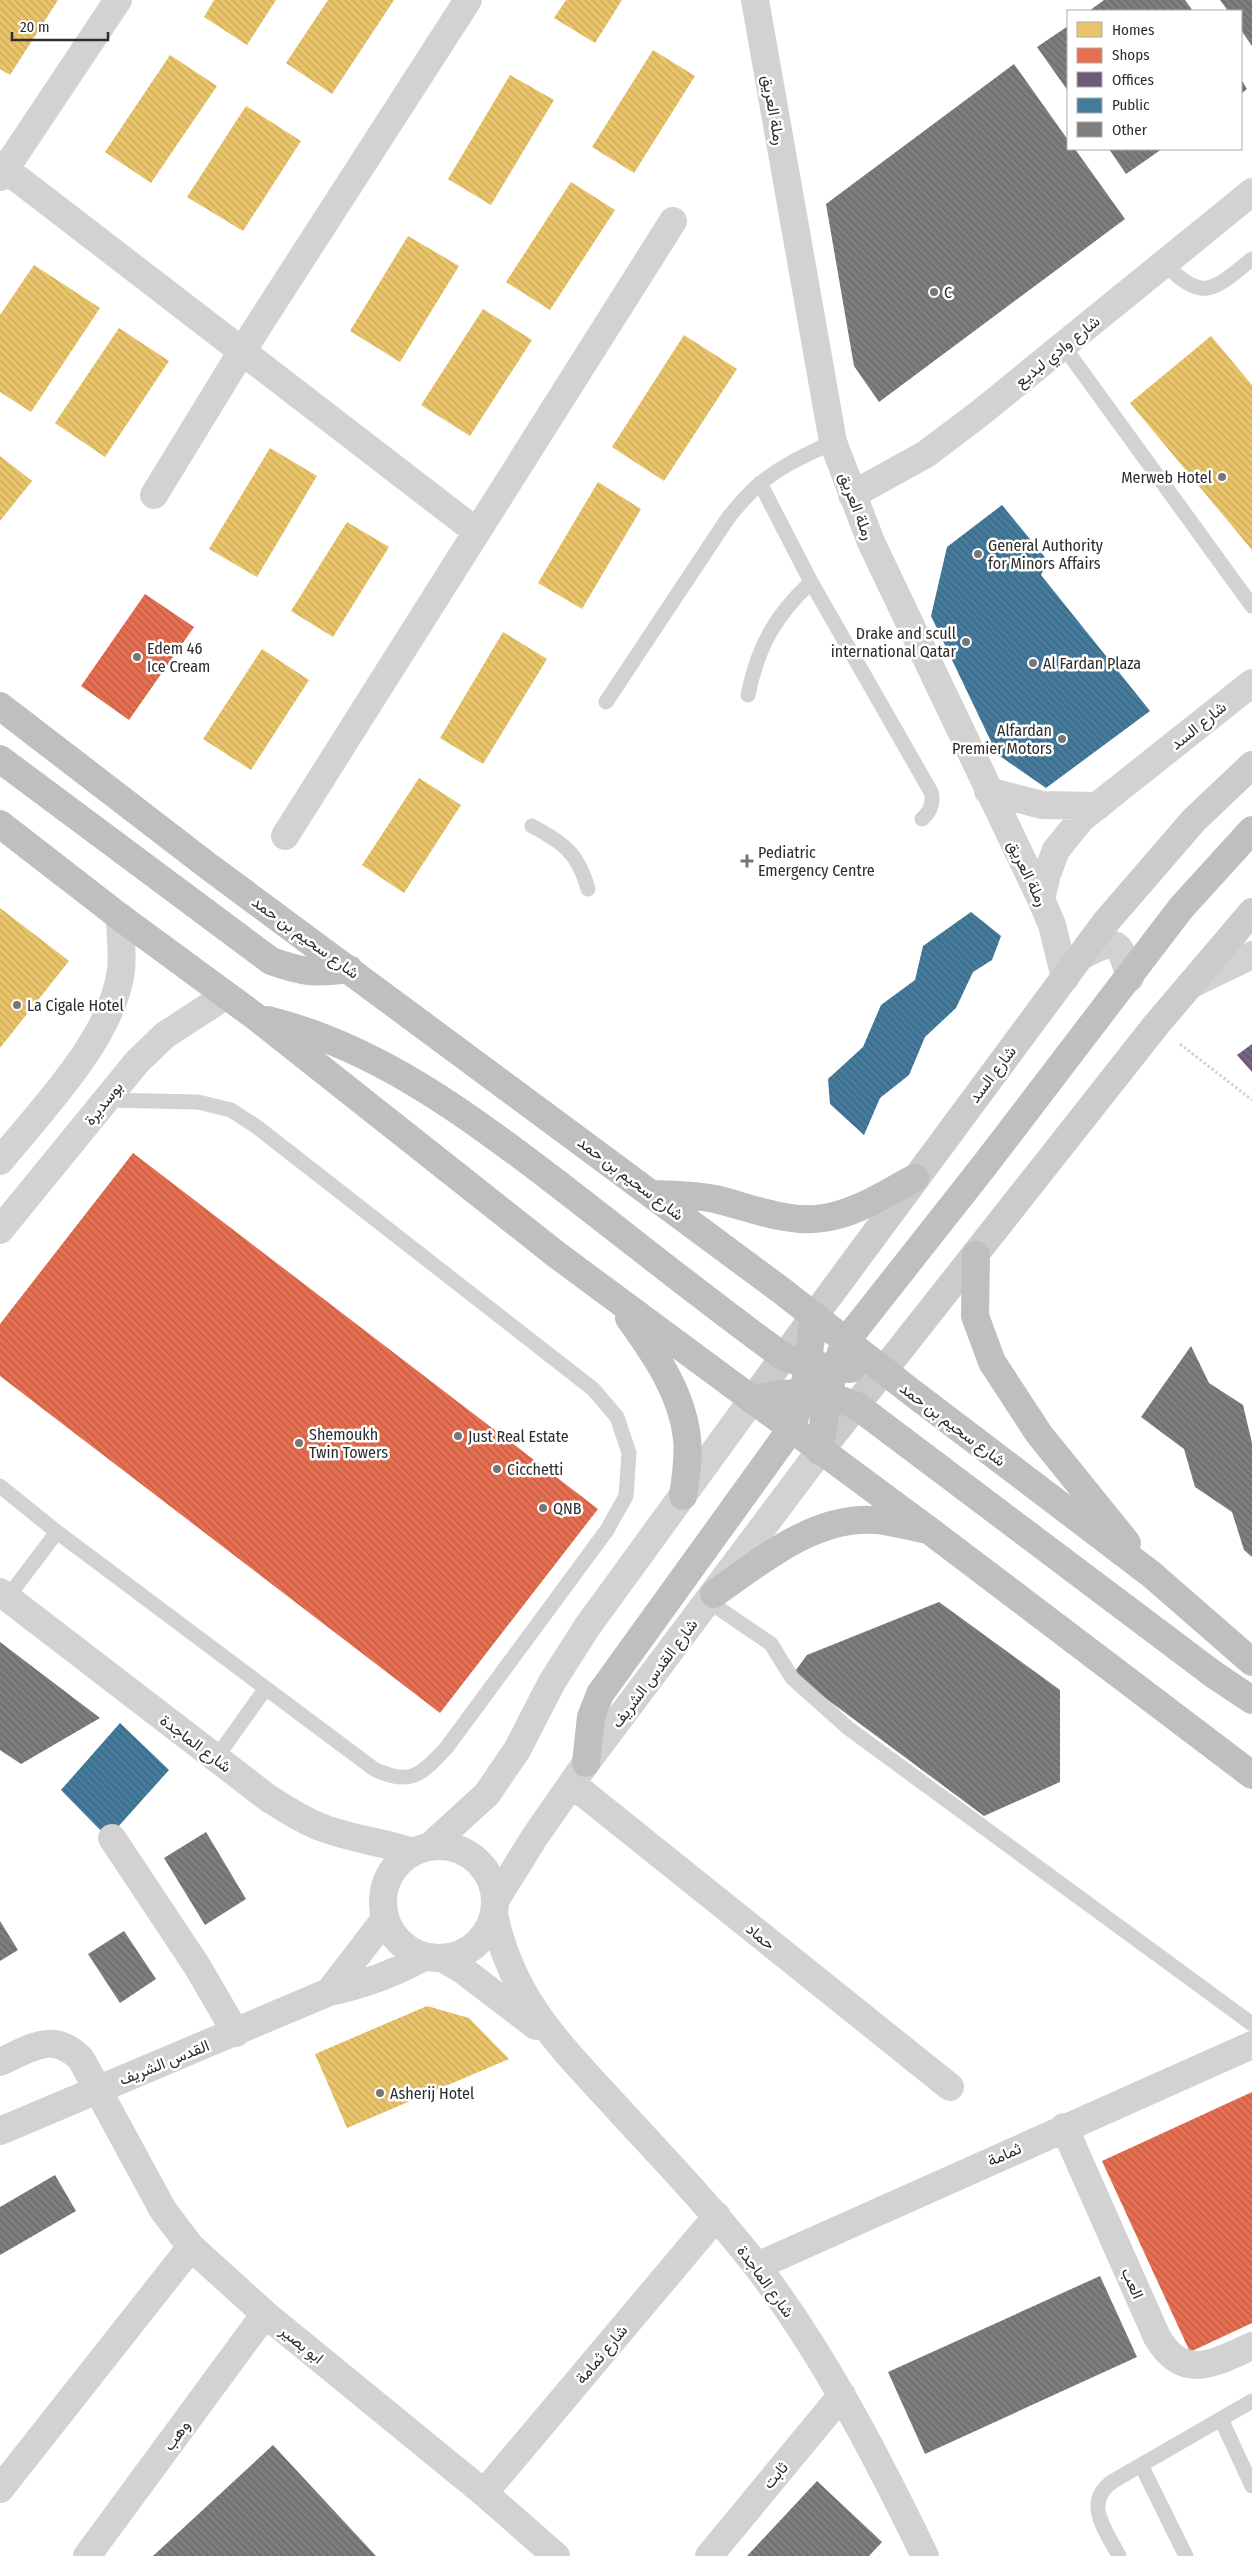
<svg xmlns="http://www.w3.org/2000/svg" width="1252" height="2556" font-family="'Fira Sans Condensed',Vazirmatn,sans-serif">
<style>
.homes{fill:url(#homes-back-hatch)}
.shops{fill:url(#shops-back-hatch)}
.offices{fill:url(#offices-back-hatch)}
.public{fill:url(#public-back-hatch)}
.building{fill:url(#building-back-hatch)}
.lines{fill:none;stroke-linecap:round;stroke-linejoin:round}
.path{stroke:#d2d2d2;stroke-width:3;stroke-dasharray:2.5 2.5;stroke-linecap:butt}
.lane{stroke:#d2d2d2;stroke-width:15}
.street{stroke:#d2d2d2;stroke-width:28}
.secondary{stroke:#cbcbcb;stroke-width:28}
.highway{stroke:#bfbfbf;stroke-width:28}
.poi-dot{fill:#767676;stroke:#fff;stroke-width:2}
.labels{text-anchor:middle;stroke-width:5;stroke-linejoin:round;paint-order:stroke}
.street-label{font-size:16px;fill:#2d2d2d;stroke:#fff}
.poi-label{font-size:16px;fill:#2d2d2d;stroke:#fff;text-anchor:start}
</style>
<defs>
<pattern id="homes-back-hatch" width="6" height="6" patternUnits="userSpaceOnUse" patternTransform="scale(1.25)"><rect width="6" height="6" fill="#e9c46a"/><path d="M-1 5l2 2M0 0l6 6M5-1l2 2" fill="none" stroke="#c8a95c"/></pattern>
<pattern id="shops-back-hatch" width="6" height="6" patternUnits="userSpaceOnUse" patternTransform="scale(1.25)"><rect width="6" height="6" fill="#e76f51"/><path d="M-1 5l2 2M0 0l6 6M5-1l2 2" fill="none" stroke="#bc5c44"/></pattern>
<pattern id="offices-back-hatch" width="6" height="6" patternUnits="userSpaceOnUse" patternTransform="scale(1.25)"><rect width="6" height="6" fill="#6d597a"/><path d="M-1 5l2 2M0 0l6 6M5-1l2 2" fill="none" stroke="#82738c"/></pattern>
<pattern id="public-back-hatch" width="6" height="6" patternUnits="userSpaceOnUse" patternTransform="scale(1.25)"><rect width="6" height="6" fill="#457b9d"/><path d="M-1 5l2 2M0 0l6 6M5-1l2 2" fill="none" stroke="#3a6580"/></pattern>
<pattern id="building-back-hatch" width="6" height="6" patternUnits="userSpaceOnUse" patternTransform="scale(1.25)"><rect width="6" height="6" fill="#7e7e7e"/><path d="M-1 5l2 2M0 0l6 6M5-1l2 2" fill="none" stroke="#686868"/></pattern>
</defs>
<rect width="100%" height="100%" fill="#fff"/>
<path class="homes" d="M 0,0 L 58,0 L 10,75 L 0,69 Z
M 214,0 L 276,0 L 247,45 L 204,17 Z
M 328,0 L 394,0 L 332,94 L 286,63 Z
M 566,0 L 622,0 L 595,43 L 554,18 Z
M 653,50 L 695,76 L 634,173 L 592,147 Z
M 170,55 L 217,86 L 151,183 L 105,152 Z
M 510,75 L 554,100 L 491,205 L 448,179 Z
M 246,106 L 301,141 L 243,231 L 187,197 Z
M 571,182 L 615,210 L 550,310 L 506,282 Z
M 408,236 L 459,266 L 400,362 L 350,331 Z
M 34,265 L 100,308 L 31,412 L 0,392 L 0,315 Z
M 483,309 L 532,340 L 470,436 L 421,405 Z
M 119,328 L 169,361 L 105,457 L 55,423 Z
M 684,335 L 737,369 L 664,481 L 612,447 Z
M 1211,336 L 1252,385 L 1252,550 L 1130,403 Z
M 270,448 L 317,476 L 257,577 L 209,549 Z
M 0,456 L 32,481 L 0,521 Z
M 598,482 L 641,509 L 582,609 L 538,583 Z
M 347,522 L 389,547 L 333,637 L 291,611 Z
M 503,632 L 547,659 L 483,764 L 440,738 Z
M 262,649 L 309,680 L 251,770 L 203,739 Z
M 419,778 L 461,805 L 404,893 L 362,865 Z
M 0,908 L 69,961 L 0,1048 Z
M 427,2006 L 469,2018 L 509,2059 L 347,2128 L 315,2054 Z"/>
<path class="shops" d="M 145,594 L 194,627 L 129,720 L 81,686 Z
M 133,1153 L 598,1509 L 440,1713 L 0,1376 L 0,1324 Z
M 1252,2092 L 1252,2323 L 1190,2352 L 1102,2161 Z"/>
<path class="offices" d="M 1252,1044 L 1252,1072 L 1237,1055 Z"/>
<path class="public" d="M 1002,505 L 1048,561 L 1041,575 L 1150,711 L 1046,788 L 997,754 L 931,616 L 947,547 Z
M 971,912 L 1001,936 L 992,960 L 973,972 L 956,1008 L 925,1037 L 909,1075 L 880,1098 L 864,1135 L 830,1104 L 828,1079 L 863,1047 L 881,1005 L 915,980 L 923,946 Z
M 120,1723 L 169,1770 L 108,1838 L 61,1790 Z"/>
<path class="building" d="M 1104,0 L 1185,0 L 1193,11 L 1089,11 Z
M 1220,0 L 1252,0 L 1252,46 L 1241,30 L 1241,11 L 1228,11 Z
M 1068,26 L 1068,91 L 1037,47 Z
M 1014,64 L 1068,140 L 1068,149 L 1075,149 L 1125,219 L 879,402 L 854,366 L 826,204 Z
M 1241,79 L 1247,89 L 1241,94 Z
M 1109,149 L 1162,149 L 1126,174 Z
M 1191,1346 L 1209,1383 L 1243,1405 L 1252,1443 L 1252,1557 L 1244,1550 L 1232,1512 L 1195,1487 L 1184,1449 L 1141,1417 Z
M 939,1602 L 1060,1690 L 1060,1782 L 984,1816 L 793,1674 L 807,1655 Z
M 0,1642 L 100,1718 L 21,1764 L 0,1750 Z
M 206,1832 L 246,1899 L 205,1925 L 164,1858 Z
M 0,1921 L 18,1950 L 0,1961 Z
M 124,1931 L 156,1979 L 120,2003 L 88,1954 Z
M 55,2175 L 76,2211 L 0,2255 L 0,2207 Z
M 1100,2276 L 1137,2357 L 925,2454 L 888,2372 Z
M 273,2445 L 376,2556 L 153,2556 Z
M 817,2481 L 882,2542 L 869,2556 L 747,2556 Z"/>
<g class="lines">
<path class="path" d="M 1180,1044 L 1252,1100"/>
<path class="lane" d="M 1165,264 C 1204,304 1214,289 1252,259
M 1064,347 L 1252,606
M 760,483 L 811,582 L 931,792 C 934,803 930,812 922,819
M 748,695 C 758,646 775,616 811,582
M 606,702 L 728,518 C 738,506 748,493 761,483 C 782,465 808,454 833,442
M 532,826 C 564,843 578,853 588,889
M 0,1486 L 57,1532 L 374,1769 C 411,1787 422,1774 447,1747 L 607,1530 L 626,1496 L 629,1453 L 617,1417 L 593,1389 L 257,1127 L 231,1110 L 198,1102 L 105,1100
M 7,1598 L 57,1532
M 708,1601 L 771,1644 L 792,1678 L 848,1728 L 1252,2024
M 216,1758 L 266,1688
M 1221,2419 L 1252,2486
M 1141,2465 L 1186,2556
M 1119,2556 C 1106,2530 1081,2501 1115,2480 L 1252,2401"/>
<path class="street" d="M 755,0 L 833,442 L 871,542 L 1041,899 L 1052,925 L 1065,978
M 0,165 L 477,532
M 0,177 L 118,0
M 154,495 L 242,351 L 468,0
M 852,495 L 926,454 L 979,414 L 1252,192
M 988,791 L 1042,805 L 1098,806
M 285,836 L 673,221
M 1041,899 L 1047,874 L 1056,850 L 1082,818 L 1252,683
M 1081,956 C 1117,937 1119,939 1130,978
M 1190,985 L 1252,955
M 0,1161 C 42,1109 113,1037 121,970 C 123,953 120,934 120,917
M 0,1230 L 137,1062 L 165,1035 L 225,996
M 0,1592 L 268,1798 C 286,1809 303,1821 323,1828 C 352,1839 383,1842 412,1852
M 572,1784 L 950,2087
M 112,1838 L 197,1966 L 236,2033
M383 1902a56 56 0 1 1 112 0a56 56 0 1 1-112 0Z
M 429,1847 L 487,1794 L 517,1750 L 552,1682 L 587,1627 L 752,1400
M 495,1901 L 534,1838 L 586,1763 L 820,1451
M 494,1914 C 512,2002 563,2048 621,2112 C 667,2162 714,2211 756,2265 C 824,2354 876,2455 925,2556
M 442,1958 L 464,1971 L 536,2026
M 329,1992 L 385,1919
M 0,2062 C 30,2049 53,2030 81,2059 L 163,2210 L 191,2247 L 265,2314 L 484,2493 L 556,2556
M 1064,2127 L 1157,2337 C 1183,2382 1214,2363 1252,2346
M 0,2131 L 329,1992 C 364,1985 393,1974 424,1957
M 757,2266 L 1252,2045
M 0,2489 L 191,2247
M 484,2493 L 717,2216
M 87,2556 L 265,2314
M 709,2556 L 842,2395"/>
<path class="secondary" d="M 752,1400 L 1105,923 L 1194,820 L 1252,765
M 820,1451 L 1156,1025 L 1252,912"/>
<path class="highway" d="M 0,706 L 208,866 L 782,1291 L 910,1391 L 1151,1574 L 1252,1662
M 0,759 L 271,961 C 302,972 316,974 349,969
M 0,824 L 120,917 L 256,1017 L 557,1255 L 930,1531 L 1252,1775
M 268,1020 C 376,1047 465,1113 553,1180 C 630,1239 705,1300 784,1357 L 808,1365 L 851,1369
M 654,1194 C 674,1195 695,1195 715,1199 C 749,1207 788,1224 824,1218 C 857,1213 886,1193 915,1178
M 976,1255 L 975,1316 L 992,1362 L 1039,1434 L 1127,1543
M 629,1318 C 655,1354 682,1393 687,1438 C 689,1457 686,1477 683,1496
M 752,1400 C 794,1390 817,1389 857,1406 L 1213,1674 L 1252,1700
M 820,1451 C 825,1409 828,1380 846,1341 L 984,1166 L 1181,908 L 1252,830
M 714,1594 C 761,1561 815,1515 876,1520 C 891,1521 907,1526 922,1529
M 586,1763 L 591,1717 L 600,1694 L 791,1429 L 804,1391 L 814,1316"/>
</g>
<g class="poi-dot">
<circle cx="934" cy="292" r="5"/>
<circle cx="1222" cy="477" r="5"/>
<circle cx="978" cy="554" r="5"/>
<circle cx="966" cy="642" r="5"/>
<circle cx="137" cy="657" r="5"/>
<circle cx="1033" cy="663" r="5"/>
<circle cx="1062" cy="739" r="5"/>
<path d="M744.5 853.5h5v5h5v5h-5v5h-5v-5h-5v-5h5z"/>
<circle cx="17" cy="1005" r="5"/>
<circle cx="458" cy="1436" r="5"/>
<circle cx="299" cy="1443" r="5"/>
<circle cx="497" cy="1469" r="5"/>
<circle cx="543" cy="1508" r="5"/>
<circle cx="380" cy="2093" r="5"/>
</g>
<g class="labels">
<g class="street-label">
<text transform="translate(774 110) rotate(80)" y="6">رملة العريق</text>
<text transform="translate(1057 351) rotate(-39)" y="6">شارع وادي لبديع</text>
<text transform="translate(857 506) rotate(69)" y="6">رملة العريق</text>
<text transform="translate(1198 725) rotate(-39)" y="6">شارع السد</text>
<text transform="translate(1028 873) rotate(64)" y="6">رملة العريق</text>
<text transform="translate(306 937) rotate(36)" y="6">شارع سحيم بن حمد</text>
<text transform="translate(992 1074) rotate(-53)" y="6">شارع السد</text>
<text transform="translate(103 1103) rotate(-51)" y="6">بوسديرة</text>
<text transform="translate(631 1178) rotate(37)" y="6">شارع سحيم بن حمد</text>
<text transform="translate(953 1424) rotate(37)" y="6">شارع سحيم بن حمد</text>
<text transform="translate(654 1673) rotate(-53)" y="6">شارع القدس الشريف</text>
<text transform="translate(196 1743) rotate(37)" y="6">شارع الماجدة</text>
<text transform="translate(761 1936) rotate(39)" y="6">حماد</text>
<text transform="translate(164 2062) rotate(-22)" y="6">القدس الشريف</text>
<text transform="translate(1004 2154) rotate(-24)" y="6">ثمامة</text>
<text transform="translate(766 2281) rotate(54)" y="6">شارع الماجدة</text>
<text transform="translate(1133 2283) rotate(66)" y="6">العب</text>
<text transform="translate(302 2344) rotate(39)" y="6">ابو بصير</text>
<text transform="translate(601 2354) rotate(-50)" y="6">شارع ثمامة</text>
<text transform="translate(176 2435) rotate(-54)" y="6">وهب</text>
<text transform="translate(775 2475) rotate(-50)" y="6">ثابت</text>
</g>
<g class="poi-label">
<text x="944" y="298">C</text>
<text x="1212" y="483" text-anchor="end">Merweb Hotel</text>
<text x="988" y="551">General Authority<tspan x="988" dy="18">for Minors Affairs</tspan></text>
<text x="956" y="639" text-anchor="end">Drake and scull<tspan x="956" dy="18">international Qatar</tspan></text>
<text x="147" y="654">Edem 46<tspan x="147" dy="18">Ice Cream</tspan></text>
<text x="1043" y="669">Al Fardan Plaza</text>
<text x="1052" y="736" text-anchor="end">Alfardan<tspan x="1052" dy="18">Premier Motors</tspan></text>
<text x="758" y="858">Pediatric<tspan x="758" dy="18">Emergency Centre</tspan></text>
<text x="27" y="1011">La Cigale Hotel</text>
<text x="309" y="1440">Shemoukh<tspan x="309" dy="18">Twin Towers</tspan></text>
<text x="468" y="1442">Just Real Estate</text>
<text x="507" y="1475">Cicchetti</text>
<text x="553" y="1514">QNB</text>
<text x="390" y="2099">Asherij Hotel</text>
</g>
</g>
<rect x="1067" y="10" width="175" height="140" fill="#ffffff" stroke="#ababab"/>
<rect x="1077" y="22" width="25" height="15" fill="#e9c46a" stroke="#ababab"/>
<text x="1112" y="35" font-size="15" fill="#2d2d2d">Homes</text>
<rect x="1077" y="48" width="25" height="15" fill="#e76f51" stroke="#ababab"/>
<text x="1112" y="60" font-size="15" fill="#2d2d2d">Shops</text>
<rect x="1077" y="72" width="25" height="15" fill="#6d597a" stroke="#ababab"/>
<text x="1112" y="85" font-size="15" fill="#2d2d2d">Offices</text>
<rect x="1077" y="98" width="25" height="15" fill="#457b9d" stroke="#ababab"/>
<text x="1112" y="110" font-size="15" fill="#2d2d2d">Public</text>
<rect x="1077" y="122" width="25" height="15" fill="#7e7e7e" stroke="#ababab"/>
<text x="1112" y="135" font-size="15" fill="#2d2d2d">Other</text>
<path d="M12 32v8h96v-8" fill="none" stroke="#2d2d2d" stroke-width="2.5"/>
<text x="20" y="32" font-size="15" fill="#2d2d2d" stroke="#ffffff" stroke-width="4" paint-order="stroke">20 m</text>
</svg>
